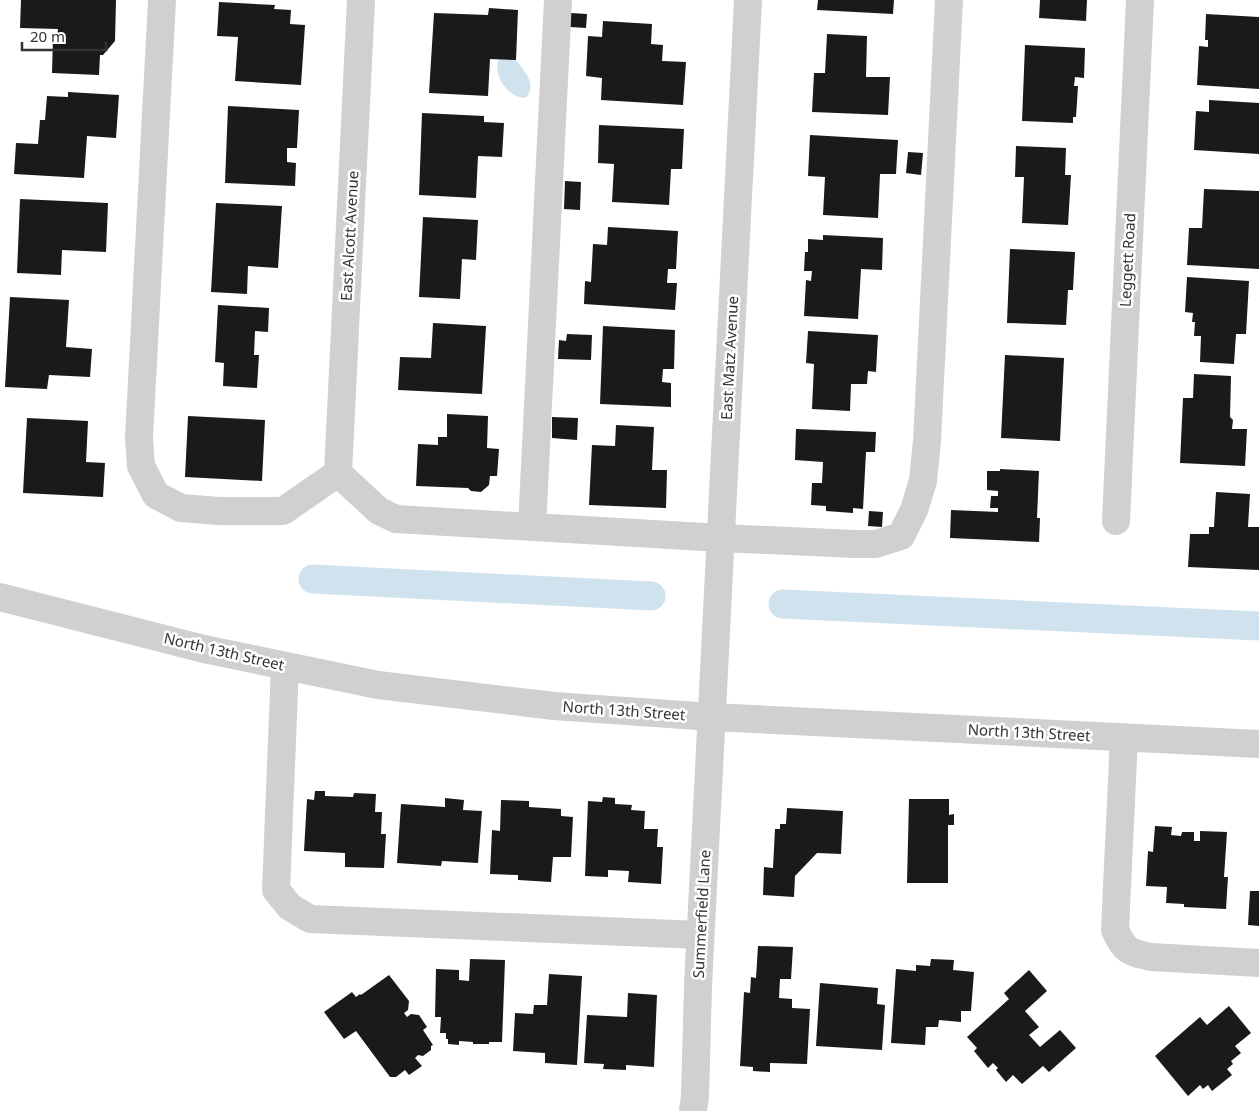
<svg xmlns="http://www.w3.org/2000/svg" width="1259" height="1111" font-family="'Noto Sans',sans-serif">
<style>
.water{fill:#cfe2ee}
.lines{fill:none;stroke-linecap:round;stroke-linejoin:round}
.canal{stroke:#cfe2ee;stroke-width:29}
.building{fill:#1a1a1a}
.minor{stroke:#d0d0d0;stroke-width:28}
.labels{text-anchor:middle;stroke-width:5;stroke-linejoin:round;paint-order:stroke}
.street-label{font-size:15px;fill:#333;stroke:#fff}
</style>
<rect width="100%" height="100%" fill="#fff"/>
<path class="water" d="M 500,57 L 514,58 C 523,69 539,85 525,98 C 507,97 491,74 500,57 Z"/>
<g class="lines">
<path class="canal" d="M 313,579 L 651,596
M 783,604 L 1259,626"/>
</g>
<path class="building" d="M 21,0 L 116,0 L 115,41 L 103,55 L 100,55 L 99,75 L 52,73 L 53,37 L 57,38 L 58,29 L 20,28 Z
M 818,0 L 894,0 L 893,14 L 817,10 Z
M 1040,0 L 1087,0 L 1086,21 L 1039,18 Z
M 219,2 L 275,5 L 274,9 L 291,10 L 290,24 L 305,25 L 301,85 L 235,81 L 238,37 L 217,36 Z
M 489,8 L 518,10 L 516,60 L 490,59 L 488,96 L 429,93 L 434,13 L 488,15 Z
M 571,13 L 587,14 L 586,28 L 570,27 Z
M 1206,14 L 1259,17 L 1259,89 L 1197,85 L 1199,46 L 1208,47 L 1208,40 L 1205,40 Z
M 603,21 L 652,24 L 651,44 L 663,45 L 662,61 L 686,62 L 683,105 L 601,100 L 602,78 L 586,76 L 588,36 L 602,37 Z
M 827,34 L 867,36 L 866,77 L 890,77 L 888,115 L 812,112 L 814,73 L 825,73 Z
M 1025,45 L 1085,48 L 1084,78 L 1075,77 L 1074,86 L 1078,86 L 1076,117 L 1073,117 L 1073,123 L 1022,121 Z
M 68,92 L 119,95 L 116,138 L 87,136 L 84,178 L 14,174 L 16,143 L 38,144 L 40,120 L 45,120 L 47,96 L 68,97 Z
M 1209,100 L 1259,103 L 1259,154 L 1194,150 L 1196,111 L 1209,112 Z
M 228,106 L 299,110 L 297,148 L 287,148 L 287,162 L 296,163 L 295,186 L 225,183 Z
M 422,113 L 484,116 L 484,122 L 504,123 L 502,157 L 478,156 L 476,198 L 419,195 Z
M 599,125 L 684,129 L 682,169 L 671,169 L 669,205 L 612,202 L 614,164 L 598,163 Z
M 810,135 L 898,140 L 896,174 L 880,174 L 878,218 L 823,215 L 825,177 L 808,176 Z
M 1016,146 L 1066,148 L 1065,175 L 1071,175 L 1068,225 L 1022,223 L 1024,177 L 1015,177 Z
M 908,152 L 923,153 L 921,175 L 906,173 Z
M 565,181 L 581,182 L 580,210 L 564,209 Z
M 1204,189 L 1259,191 L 1259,269 L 1187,265 L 1189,228 L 1202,228 Z
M 20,199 L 108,203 L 106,252 L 62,250 L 61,275 L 17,273 Z
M 216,203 L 282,206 L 278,268 L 248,266 L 247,294 L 211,292 Z
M 423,217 L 478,220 L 476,260 L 462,259 L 460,299 L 419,297 Z
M 608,227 L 678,231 L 676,269 L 668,269 L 667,283 L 677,283 L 675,310 L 584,304 L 585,281 L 591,282 L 593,244 L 607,245 Z
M 823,235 L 883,238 L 882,270 L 861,269 L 858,319 L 804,316 L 806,280 L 811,281 L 812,271 L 804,271 L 805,252 L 808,252 L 808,239 L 823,240 Z
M 1010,249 L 1075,252 L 1073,290 L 1068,290 L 1066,325 L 1007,323 Z
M 1187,277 L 1249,281 L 1246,334 L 1236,334 L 1234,364 L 1200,362 L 1201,336 L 1194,336 L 1195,322 L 1192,322 L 1193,313 L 1185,312 Z
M 10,297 L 69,300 L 66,347 L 92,349 L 90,377 L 49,375 L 47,389 L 5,387 Z
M 218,305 L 269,308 L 268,332 L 255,331 L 254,355 L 259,355 L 257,388 L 223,386 L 224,363 L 215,362 Z
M 433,323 L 486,326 L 482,394 L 398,390 L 400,357 L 431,358 Z
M 603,326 L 675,330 L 674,369 L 663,369 L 662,382 L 671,383 L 671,407 L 600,404 Z
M 808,331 L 878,335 L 876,372 L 868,371 L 867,384 L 851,384 L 850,411 L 812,409 L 814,364 L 806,363 Z
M 567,334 L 592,335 L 591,360 L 558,359 L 559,340 L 566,341 Z
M 1005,355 L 1064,358 L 1060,441 L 1001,438 Z
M 1194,374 L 1231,376 L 1230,417 L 1233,420 L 1232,429 L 1247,429 L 1245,466 L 1180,463 L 1183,398 L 1193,398 Z
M 447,414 L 488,416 L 487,448 L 499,449 L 497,476 L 490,476 L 489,485 L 481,492 L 471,491 L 468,488 L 416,486 L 418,444 L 438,445 L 438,437 L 447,437 Z
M 188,416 L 265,420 L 262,481 L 185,477 Z
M 552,417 L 578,418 L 577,440 L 552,438 Z
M 27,418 L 88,421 L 86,462 L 105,463 L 103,497 L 23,493 Z
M 616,425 L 654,427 L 652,470 L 667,470 L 666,508 L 589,505 L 592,445 L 615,446 Z
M 796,429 L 876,432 L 875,452 L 866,452 L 863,509 L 853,508 L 853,513 L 826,511 L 826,506 L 811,505 L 812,483 L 822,483 L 823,462 L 795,460 Z
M 1000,469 L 1039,471 L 1037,518 L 1040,518 L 1039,542 L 950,538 L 951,510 L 998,512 L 998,508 L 990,508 L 991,496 L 998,496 L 998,491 L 987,490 L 987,471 L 1000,471 Z
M 1216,492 L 1250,494 L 1248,527 L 1259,527 L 1259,570 L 1188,567 L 1190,534 L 1209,534 L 1209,527 L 1214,527 Z
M 869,511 L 883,512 L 882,527 L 868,526 Z
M 315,791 L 325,791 L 325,796 L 353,797 L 354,793 L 376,794 L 375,812 L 382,812 L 381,834 L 386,834 L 384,868 L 345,867 L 345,853 L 304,851 L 307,799 L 314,800 Z
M 603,797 L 615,798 L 615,804 L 632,805 L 631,810 L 645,811 L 644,829 L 658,829 L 657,847 L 663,847 L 661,884 L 628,882 L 629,871 L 608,870 L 608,877 L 585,876 L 588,801 L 602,802 Z
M 445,798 L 464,800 L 463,810 L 482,811 L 478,863 L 442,861 L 441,866 L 397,863 L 401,804 L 445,807 Z
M 909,799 L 949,799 L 949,815 L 954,814 L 954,825 L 948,825 L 948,883 L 907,883 Z
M 501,800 L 529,801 L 529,807 L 561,809 L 561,816 L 573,817 L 571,857 L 553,857 L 551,882 L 518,880 L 518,875 L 490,874 L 492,830 L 500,831 Z
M 787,808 L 843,811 L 841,854 L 817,853 L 795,876 L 794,897 L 763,895 L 764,867 L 773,868 L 775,829 L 780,829 L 780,824 L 786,824 Z
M 1155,826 L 1172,827 L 1171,835 L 1181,836 L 1182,832 L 1194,832 L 1194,841 L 1200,841 L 1200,831 L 1227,832 L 1224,877 L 1228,877 L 1226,909 L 1184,907 L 1184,904 L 1166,903 L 1167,887 L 1146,886 L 1148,851 L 1153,852 Z
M 1250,891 L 1259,891 L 1259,926 L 1248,925 Z
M 758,946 L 793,947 L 791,979 L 780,979 L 779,998 L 792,999 L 792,1008 L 810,1009 L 807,1064 L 770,1063 L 770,1072 L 753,1071 L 753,1067 L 740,1066 L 744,992 L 750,993 L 751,977 L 756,978 Z
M 470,959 L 505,960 L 502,1042 L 489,1042 L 489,1044 L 473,1044 L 473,1042 L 459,1041 L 459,1045 L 448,1044 L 448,1039 L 446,1039 L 446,1033 L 440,1033 L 441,1017 L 435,1017 L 436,969 L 459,970 L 459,980 L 469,981 Z
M 931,959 L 954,960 L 953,970 L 974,972 L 971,1011 L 961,1011 L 961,1022 L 939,1020 L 938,1027 L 926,1027 L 925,1045 L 891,1043 L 896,969 L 916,971 L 916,965 L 930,966 Z
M 1029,970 L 1047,991 L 1025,1011 L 1039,1027 L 1029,1035 L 1040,1047 L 1060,1030 L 1076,1048 L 1049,1072 L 1043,1066 L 1022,1084 L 1013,1075 L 1006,1082 L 996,1070 L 998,1068 L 993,1063 L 988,1068 L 974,1051 L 977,1048 L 967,1037 L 1009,999 L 1004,993 Z
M 549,974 L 582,976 L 577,1065 L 545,1063 L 545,1053 L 513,1051 L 515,1013 L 533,1014 L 534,1005 L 547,1005 Z
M 389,975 L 409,1001 L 408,1010 L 404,1013 L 407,1017 L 411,1014 L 419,1015 L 427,1027 L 423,1030 L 433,1045 L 431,1046 L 431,1050 L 423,1056 L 418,1055 L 415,1058 L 422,1066 L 409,1075 L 405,1070 L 396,1077 L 390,1077 L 356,1031 L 344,1039 L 324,1012 L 352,992 L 356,997 L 360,994 L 361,995 Z
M 820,983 L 878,988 L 877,1004 L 885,1005 L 882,1050 L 816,1046 Z
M 628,993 L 657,995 L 654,1067 L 626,1065 L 626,1070 L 603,1069 L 604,1064 L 584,1063 L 587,1015 L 627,1017 Z
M 1229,1006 L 1251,1033 L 1235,1046 L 1241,1053 L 1231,1061 L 1233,1064 L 1227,1069 L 1232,1075 L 1212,1091 L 1208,1085 L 1203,1089 L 1200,1085 L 1188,1096 L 1155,1056 L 1200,1017 L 1207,1025 Z"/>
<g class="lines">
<path class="minor" d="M 162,0 L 139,438 L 141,466 L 156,495 L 181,508 L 219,511 L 283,511 L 338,473
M 338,473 L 379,511 L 396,519 L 721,538 L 855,544 L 876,544 L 901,536 L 914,510 L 923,481 L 927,441 L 949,0
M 338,473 L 361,0
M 1116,521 L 1140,0
M 532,527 L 558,0
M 0,597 L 204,649 L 378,685 L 554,706 L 712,717 L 1259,744
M 285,666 L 276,890 L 290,907 L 310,919 L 700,935
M 1124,737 L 1115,930 C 1125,951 1128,952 1151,957 L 1259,963
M 693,1111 L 695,1097 L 698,986 L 748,0"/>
</g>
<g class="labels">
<g class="street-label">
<text transform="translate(350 236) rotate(-87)" y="5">East Alcott Avenue</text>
<text transform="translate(1128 260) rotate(-87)" y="5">Leggett Road</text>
<text transform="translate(730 358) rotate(-87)" y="5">East Matz Avenue</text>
<text transform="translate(224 652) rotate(13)" y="5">North 13th Street</text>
<text transform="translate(624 711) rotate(4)" y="5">North 13th Street</text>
<text transform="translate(1029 733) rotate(3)" y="5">North 13th Street</text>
<text transform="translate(702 914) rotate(-87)" y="5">Summerfield Lane</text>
</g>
</g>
<path d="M22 42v8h84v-8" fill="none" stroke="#333333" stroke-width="2.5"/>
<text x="30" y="42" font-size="15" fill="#333333" stroke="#ffffff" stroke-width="4" paint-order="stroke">20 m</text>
</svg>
